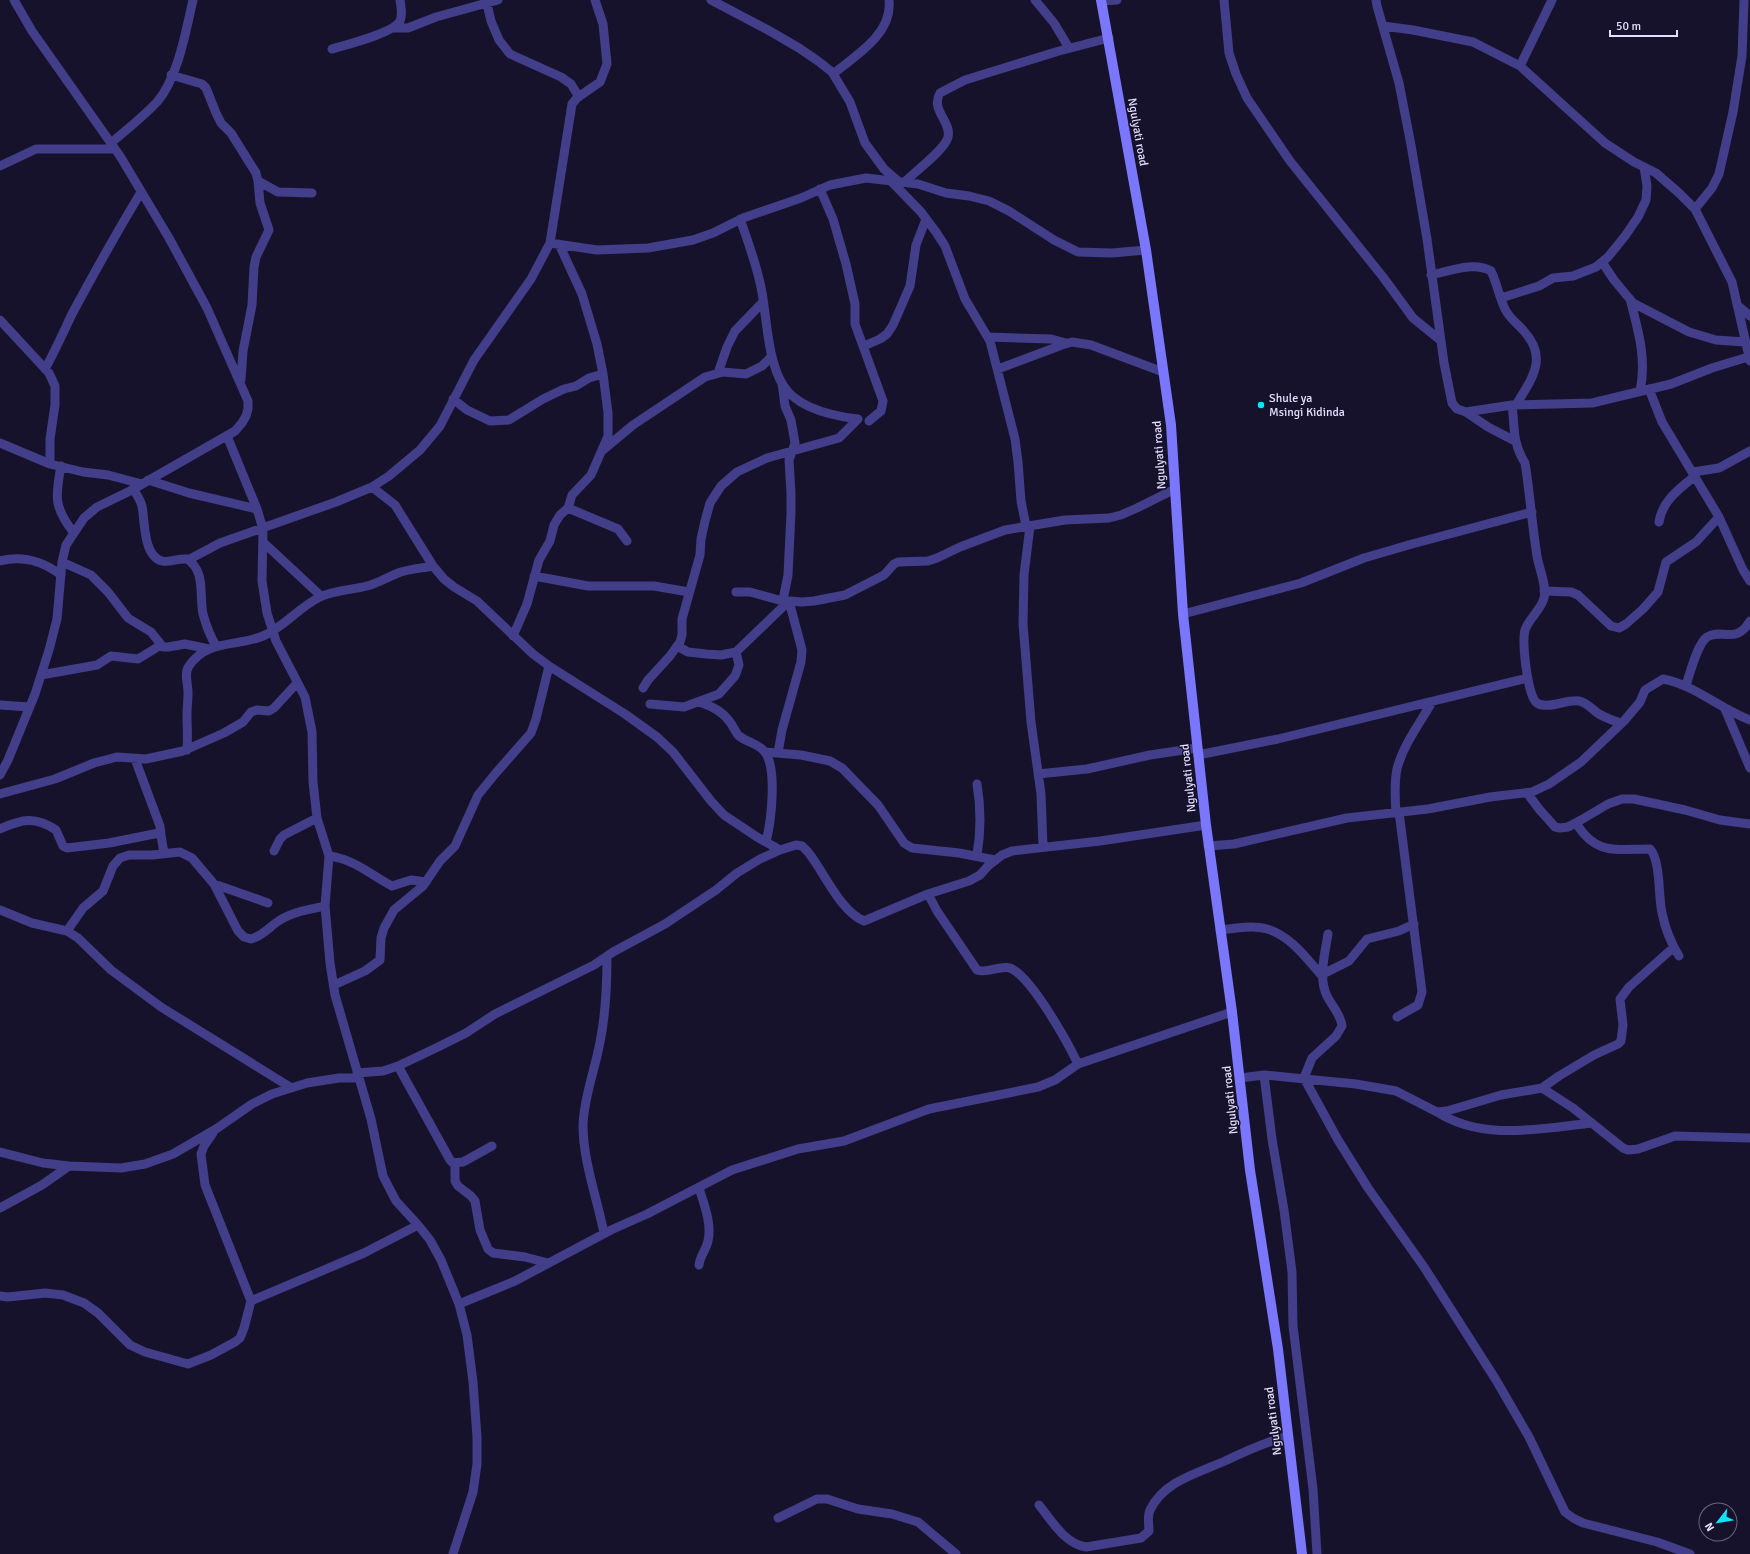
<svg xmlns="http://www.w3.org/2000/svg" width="1750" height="1554" font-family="Signika,sans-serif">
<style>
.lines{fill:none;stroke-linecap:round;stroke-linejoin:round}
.street{stroke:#423e8a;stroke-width:9}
.secondary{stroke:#7b77fc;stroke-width:10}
.poi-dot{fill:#0fe2fa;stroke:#17122c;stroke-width:1.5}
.labels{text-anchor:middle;stroke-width:3;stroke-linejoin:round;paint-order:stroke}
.street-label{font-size:12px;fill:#e2defe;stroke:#17122c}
.poi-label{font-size:12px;fill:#e2defe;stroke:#17122c;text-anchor:start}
</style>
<rect width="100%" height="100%" fill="#17122c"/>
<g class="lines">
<path class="street" d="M 711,0 L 768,30 L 799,48 L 818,61 L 832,72 L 850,102 L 865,143 L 884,169 L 898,181
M 1035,0 L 1054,23 L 1069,48
M 1224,0 L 1229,53 L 1236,74 L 1247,98 L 1290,161 L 1383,277 L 1413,318 L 1440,340
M 1376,0 L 1377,6 L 1399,83 L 1411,145 L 1427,239 L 1444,363 L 1452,403 L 1457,409 L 1466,412 L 1512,405 L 1592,403 L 1671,384 L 1712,368 L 1748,357
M 1102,1 L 1117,0
M 487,4 L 491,21 L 499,40 L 510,54 L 561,77 L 571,84 L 579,97
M 1383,26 L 1413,30 L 1473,42 L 1520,66 L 1605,143 L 1634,162 L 1656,173 L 1679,193 L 1695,209 L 1732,282 L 1750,361
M 393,28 L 408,28 L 436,17 L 498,0
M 332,49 C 345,45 394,33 400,21 C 403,14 401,7 400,0
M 1520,66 L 1552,0
M 833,74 C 855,56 893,34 889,0
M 171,75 L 202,84 L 206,88 L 216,113 L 221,123 L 231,133 L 256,173 L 258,181 L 260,203 L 269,230 L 256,257 L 254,267 L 252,305 L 243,351 L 241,380
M 111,143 C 126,130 143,117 157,102 C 178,78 186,30 193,0
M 0,166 L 36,149 L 115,149
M 890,180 L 921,212 L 936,232 L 945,246 L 965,299 L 990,341 L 1015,439 L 1018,462 L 1021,501 L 1026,526
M 258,181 L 278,192 L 312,193
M 905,182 C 915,171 945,150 948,137 C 952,122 930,110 940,93 L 965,80 L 1059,51 L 1109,38
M 820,189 L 833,219 L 846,264 L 855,304 L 855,324 L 883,401 L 881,411 L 869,421
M 1695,209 L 1712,188 L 1719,174 L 1733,112 L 1742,56 L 1744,0
M 740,219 C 748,241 756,264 761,287 C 767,316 767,360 783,385 C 797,408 833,416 858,419
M 550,243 L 597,250 L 648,248 L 693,240 L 713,233 L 743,218 L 801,198 L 830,185 L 866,178 L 918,184 L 946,193 L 969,196 L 989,201 L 1009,211 L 1054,240 L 1078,252 L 1112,253 L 1146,250
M 1602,262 L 1614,280 L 1633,303 L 1689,332 L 1716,340 L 1745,342
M 1431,275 C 1450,271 1474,261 1491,271 C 1497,283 1499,297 1505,309 C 1509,318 1517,323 1523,330 C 1549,358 1532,378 1516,405
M 1501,298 L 1539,286 L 1553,278 L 1573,276 L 1596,267 L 1608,257 L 1625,236 L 1638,217 L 1646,200 L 1647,186 L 1644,167
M 1630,299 C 1638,330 1647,359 1640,391
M 1737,305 L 1750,316
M 0,320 L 49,373 L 55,386 L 55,405 L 50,439 L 50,464
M 988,337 L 1051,339 L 1066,343
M 864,346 L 880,339 L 887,334 L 893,325 L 910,286 L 916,245 L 926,219
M 45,369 C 55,351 63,333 72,314 C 94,273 117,232 141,192
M 998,369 L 1062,345 L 1072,342 L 1091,345 L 1163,372
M 718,373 L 727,347 L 735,331 L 763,302
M 782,383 L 785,406 L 791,420 L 795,443 L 789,460 L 791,493 L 791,513 L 788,575 L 783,600
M 1649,389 L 1662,422 L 1719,517 L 1743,570 L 1750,581
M 453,399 L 467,410 L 490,421 L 509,420 L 543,399 L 564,389 L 576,386 L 589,378 L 603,374
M 1512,405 C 1515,428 1512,442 1525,463 C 1530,494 1532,525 1537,556 C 1539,569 1547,585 1544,598 C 1541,610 1529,618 1525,630 C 1522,641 1527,696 1537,703 C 1547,710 1567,699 1579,701 C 1586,702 1593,710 1599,714 C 1606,718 1614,721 1621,723
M 1466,412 L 1488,427 L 1515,441
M 227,436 L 257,509 L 263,529 L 262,581 L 267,613 L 276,641 L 305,697 L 312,732 L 313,782 L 317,818 L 329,856 L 325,906 L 330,963 L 335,995 L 371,1119 L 383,1176 L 396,1201 L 418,1225 L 430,1240 L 441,1260 L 459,1304 L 467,1335 L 473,1382 L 477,1437 L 477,1464 L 473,1492 L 453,1554
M 0,443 L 50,464 L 83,472 L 108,475 L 142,484
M 603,450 L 633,425 L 705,377 L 723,372 L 746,374 L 762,366 L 772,356
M 61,466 C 55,497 54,508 74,533
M 1693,472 L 1719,468 L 1750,451
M 148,480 L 189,493 L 257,509
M 372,487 L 395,505 L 433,566 L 444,579 L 454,587 L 477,601 L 533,654 L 549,666 L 625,714 L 657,737 L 673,752 L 711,801 L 724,815 L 757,837 L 780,850
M 133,489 C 137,495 140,499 142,506 C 145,521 143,556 162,561 C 170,563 178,558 187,559 C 206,571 199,595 203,614 C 206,625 210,636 216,646
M 568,508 L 618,529 L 627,541
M 1659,522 C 1662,501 1680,488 1695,476
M 1030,526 L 1024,575 L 1023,624 L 1031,722 L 1041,794 L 1043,847
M 263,542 L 321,596
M 188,560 L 220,543 L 336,502 L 372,487 L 389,476 L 420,450 L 440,426 L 474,360 L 531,279 L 550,243 L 572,104 L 577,98 L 600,82 L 607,64 L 603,24 L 595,0
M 0,561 C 23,555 42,561 61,575
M 62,562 L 91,575 L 108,592 L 128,618 L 151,632 L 163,647 L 168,647 L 185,644 L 209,649
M 534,576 L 588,586 L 654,586 L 689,592
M 1544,591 L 1571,592 L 1578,595 L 1611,626 L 1619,628 L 1626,624 L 1643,609 L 1658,592 L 1666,562 L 1696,542 L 1719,517
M 736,592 L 750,592 L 779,600 L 802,602 L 814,601 L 845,595 L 884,575 L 894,564 L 898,562 L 928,561 L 937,558 L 960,547 L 1005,530 L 1065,520 L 1109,518 L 1121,515 L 1137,508 L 1175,489
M 1183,614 L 1301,583 L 1364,558 L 1412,544 L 1532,512
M 513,636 L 527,604 L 539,560 L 550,541 L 554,525 L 560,515 L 568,508 L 572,495 L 591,475 L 608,436 L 608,413 L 603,374 L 597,344 L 582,294 L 559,244
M 677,646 L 688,652 L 706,654 L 721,655 L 736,652 L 789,601 L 802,650 L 801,662 L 782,730 L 778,753
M 41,675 L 97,665 L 111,656 L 138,659 L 161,645
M 1686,685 C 1690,674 1697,644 1707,637 C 1721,628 1736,645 1750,621
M 643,688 L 648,680 L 670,656 L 680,642 L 682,635 L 682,619 L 700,555 L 701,539 L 705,521 L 710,503 L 721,486 L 737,472 L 767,458 L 839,438 L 858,419
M 699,702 C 712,706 722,711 730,722 C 733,726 735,731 738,735 C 745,742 758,743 764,751 C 778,767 771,822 766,842
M 650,704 L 684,707 L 719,694 L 735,676 L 739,665 L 736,652
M 0,705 L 29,707
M 1725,709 L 1750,768
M 187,750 C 188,737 187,726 187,713 C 187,707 188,701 188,695 C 189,686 183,674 189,666 C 207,639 237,647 263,636 C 284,627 299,607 320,597 C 334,590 352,590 367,586 C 379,583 389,576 401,572 C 411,569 423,568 433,566
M 765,752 L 801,755 L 830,761 L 842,768 L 878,805 L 904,843 L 912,848 L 959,853 L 995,860
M 1198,755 L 1278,739 L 1527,678
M 135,759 L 160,826 L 161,834
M 1038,774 L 1087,769 L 1150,755 L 1197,748
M 0,775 L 8,760 L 35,694 L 49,650 L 57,619 L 62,562 L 66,545 L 84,518 L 97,507 L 130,491 L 235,431 L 242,423 L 246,416 L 248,409 L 248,401 L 207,308 L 169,238 L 120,156 L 32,31 L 14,0
M 1527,793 L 1539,809 L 1555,827 L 1560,828 L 1568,827 L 1581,820 L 1608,804 L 1622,799 L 1634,799 L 1685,810 L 1720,820 L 1750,824
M 0,794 L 55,779 L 94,763 L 117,757 L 146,759 L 183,751 L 224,733 L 243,722 L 251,712 L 257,710 L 269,711 L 274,708 L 297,683
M 1396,813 C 1395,799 1394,783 1397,769 C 1403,745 1420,723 1432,702
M 1576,823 C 1596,856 1617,849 1650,849 C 1661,861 1658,896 1662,913 C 1665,928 1671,943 1679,956
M 0,829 C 22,819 35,816 56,830 L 63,846 L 67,848 L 109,843 L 159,833 L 161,835 L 164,854
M 1208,846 L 1234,844 L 1347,818 L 1428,809 L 1490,797 L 1532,792 L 1549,784 L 1581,762 L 1624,721 L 1640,702 L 1645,690 L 1663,679 C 1695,685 1720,709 1750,720
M 274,851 L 280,839 L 284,835 L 317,818
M 977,855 C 981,831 981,808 977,784
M 329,856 C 354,859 371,875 392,886 L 411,880 L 426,882
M 214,884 L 268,903
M 928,894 L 937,911 L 977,970 C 988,974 999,965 1010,968 C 1031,976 1068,1043 1078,1064
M 0,910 L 32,923 L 67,931 L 78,938 L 111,970 L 161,1007 L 290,1087
M 1220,930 C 1235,928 1253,925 1267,929 C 1291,936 1307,959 1323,977
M 67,931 L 83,908 L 103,891 L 113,866 L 120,858 L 129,855 L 152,855 L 180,852 L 192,858 L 214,884 L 238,931 L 244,937 L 251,939 C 263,936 270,926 280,920 C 293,912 310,909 325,906
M 1328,934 C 1325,953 1318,978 1327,996 C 1332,1006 1341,1015 1342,1026 L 1336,1036 L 1312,1058 L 1304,1078 L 1338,1140 L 1368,1188 L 1424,1267 L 1496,1380 L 1529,1437 L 1565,1512 L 1573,1518 L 1583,1523 L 1657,1542 L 1690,1554
M 1323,974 L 1349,961 L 1367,939 L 1399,931 L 1414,924
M 334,985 L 365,971 L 380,960 L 381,938 L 384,928 L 394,910 L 423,886 L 440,861 L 455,846 L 478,795 L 495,774 L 531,733 L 536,719 L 549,666
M 1397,1017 L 1418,1005 L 1422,992 L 1399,812
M 398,1066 L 450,1160 L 453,1163 L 463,1162 L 492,1146
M 357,1073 L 383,1071 L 398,1066 L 436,1048 L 466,1033 L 495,1014 L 594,965 L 613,952 L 665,924 L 716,890 L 737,873 L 760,859 L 780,850 L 796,845 L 802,846 L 808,852 C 824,872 840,911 864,921 L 928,894 L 969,881 L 980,875 L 988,866 L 1002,855 L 1012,851 L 1100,841 L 1206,825
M 1264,1075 L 1272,1139 L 1284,1210 L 1292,1272 L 1293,1326 L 1313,1489 L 1317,1554
M 1240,1078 L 1264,1075 L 1356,1084 L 1396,1091 L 1437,1112 L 1447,1111 L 1501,1095 L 1542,1088 L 1573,1108 L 1623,1148 L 1628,1150 L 1638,1149 L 1675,1136 L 1750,1138
M 1542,1088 L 1559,1076 L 1594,1055 L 1618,1044 L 1621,1041 L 1623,1025 L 1620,999 L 1629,987 L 1674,947
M 1437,1112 C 1484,1142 1541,1128 1592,1123
M 213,1133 L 204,1146 L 201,1154 L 205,1185 L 251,1301
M 0,1152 L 43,1163 L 69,1166 L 121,1168 L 145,1164 L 173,1154 L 216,1129 L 252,1104 L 272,1094 L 307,1083 L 339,1078 L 358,1078
M 455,1163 L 455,1181 L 458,1186 L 471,1196 L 475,1201 L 480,1230 L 488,1249 L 493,1253 L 525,1257 L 548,1263
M 0,1208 L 42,1185 L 69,1166
M 604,1233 C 597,1198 583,1161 583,1125 C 584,1096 595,1070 600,1042 C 606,1013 607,985 607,956
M 699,1265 C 700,1256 706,1250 708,1241 C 712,1224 704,1204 699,1188
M 0,1296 L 8,1297 L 45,1293 L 63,1295 L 84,1303 L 98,1313 L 130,1345 L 145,1352 L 188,1364 L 211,1355 L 235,1342 L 240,1338 L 244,1328 L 251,1301 L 364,1253 L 418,1225
M 459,1304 L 515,1281 L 611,1230 L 647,1214 L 732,1170 L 798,1149 L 844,1141 L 929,1109 L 1038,1087 L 1055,1080 L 1078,1064 L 1232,1012
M 1039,1505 C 1052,1521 1065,1544 1086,1547 L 1141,1538 L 1149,1531 C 1149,1524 1147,1517 1150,1510 C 1164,1481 1198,1473 1225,1461 C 1246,1451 1266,1442 1288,1436
M 778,1518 L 817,1499 L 827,1499 L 858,1509 L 892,1514 L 918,1522 L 956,1554"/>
<path class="secondary" d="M 1101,0 L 1146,250 L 1171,425 L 1183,614 L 1206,825 L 1232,1012 L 1250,1170 L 1278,1349 L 1302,1554"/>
</g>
<circle class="poi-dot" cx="1261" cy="405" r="4"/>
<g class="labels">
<g class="street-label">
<text transform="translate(1138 132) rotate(80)" y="4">Ngulyati road</text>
<text transform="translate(1159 455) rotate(-94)" y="4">Ngulyati road</text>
<text transform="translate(1188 778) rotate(-96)" y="4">Ngulyati road</text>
<text transform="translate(1230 1100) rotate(-96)" y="4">Ngulyati road</text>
<text transform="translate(1273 1421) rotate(-97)" y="4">Ngulyati road</text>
</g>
<g class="poi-label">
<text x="1269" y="402">Shule ya<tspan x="1269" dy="14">Msingi Kidinda</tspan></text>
</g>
</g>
<g transform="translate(1718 1522) rotate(239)"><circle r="19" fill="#17122c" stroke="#686480"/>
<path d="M0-3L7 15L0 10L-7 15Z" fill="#0fe2fa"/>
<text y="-6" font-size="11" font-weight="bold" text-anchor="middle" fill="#e2defe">N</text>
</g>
<path d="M1610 30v6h67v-6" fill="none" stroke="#e2defe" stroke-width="2"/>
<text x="1616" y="30" font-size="12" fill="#e2defe" stroke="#17122c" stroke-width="3" paint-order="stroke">50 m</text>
</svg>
